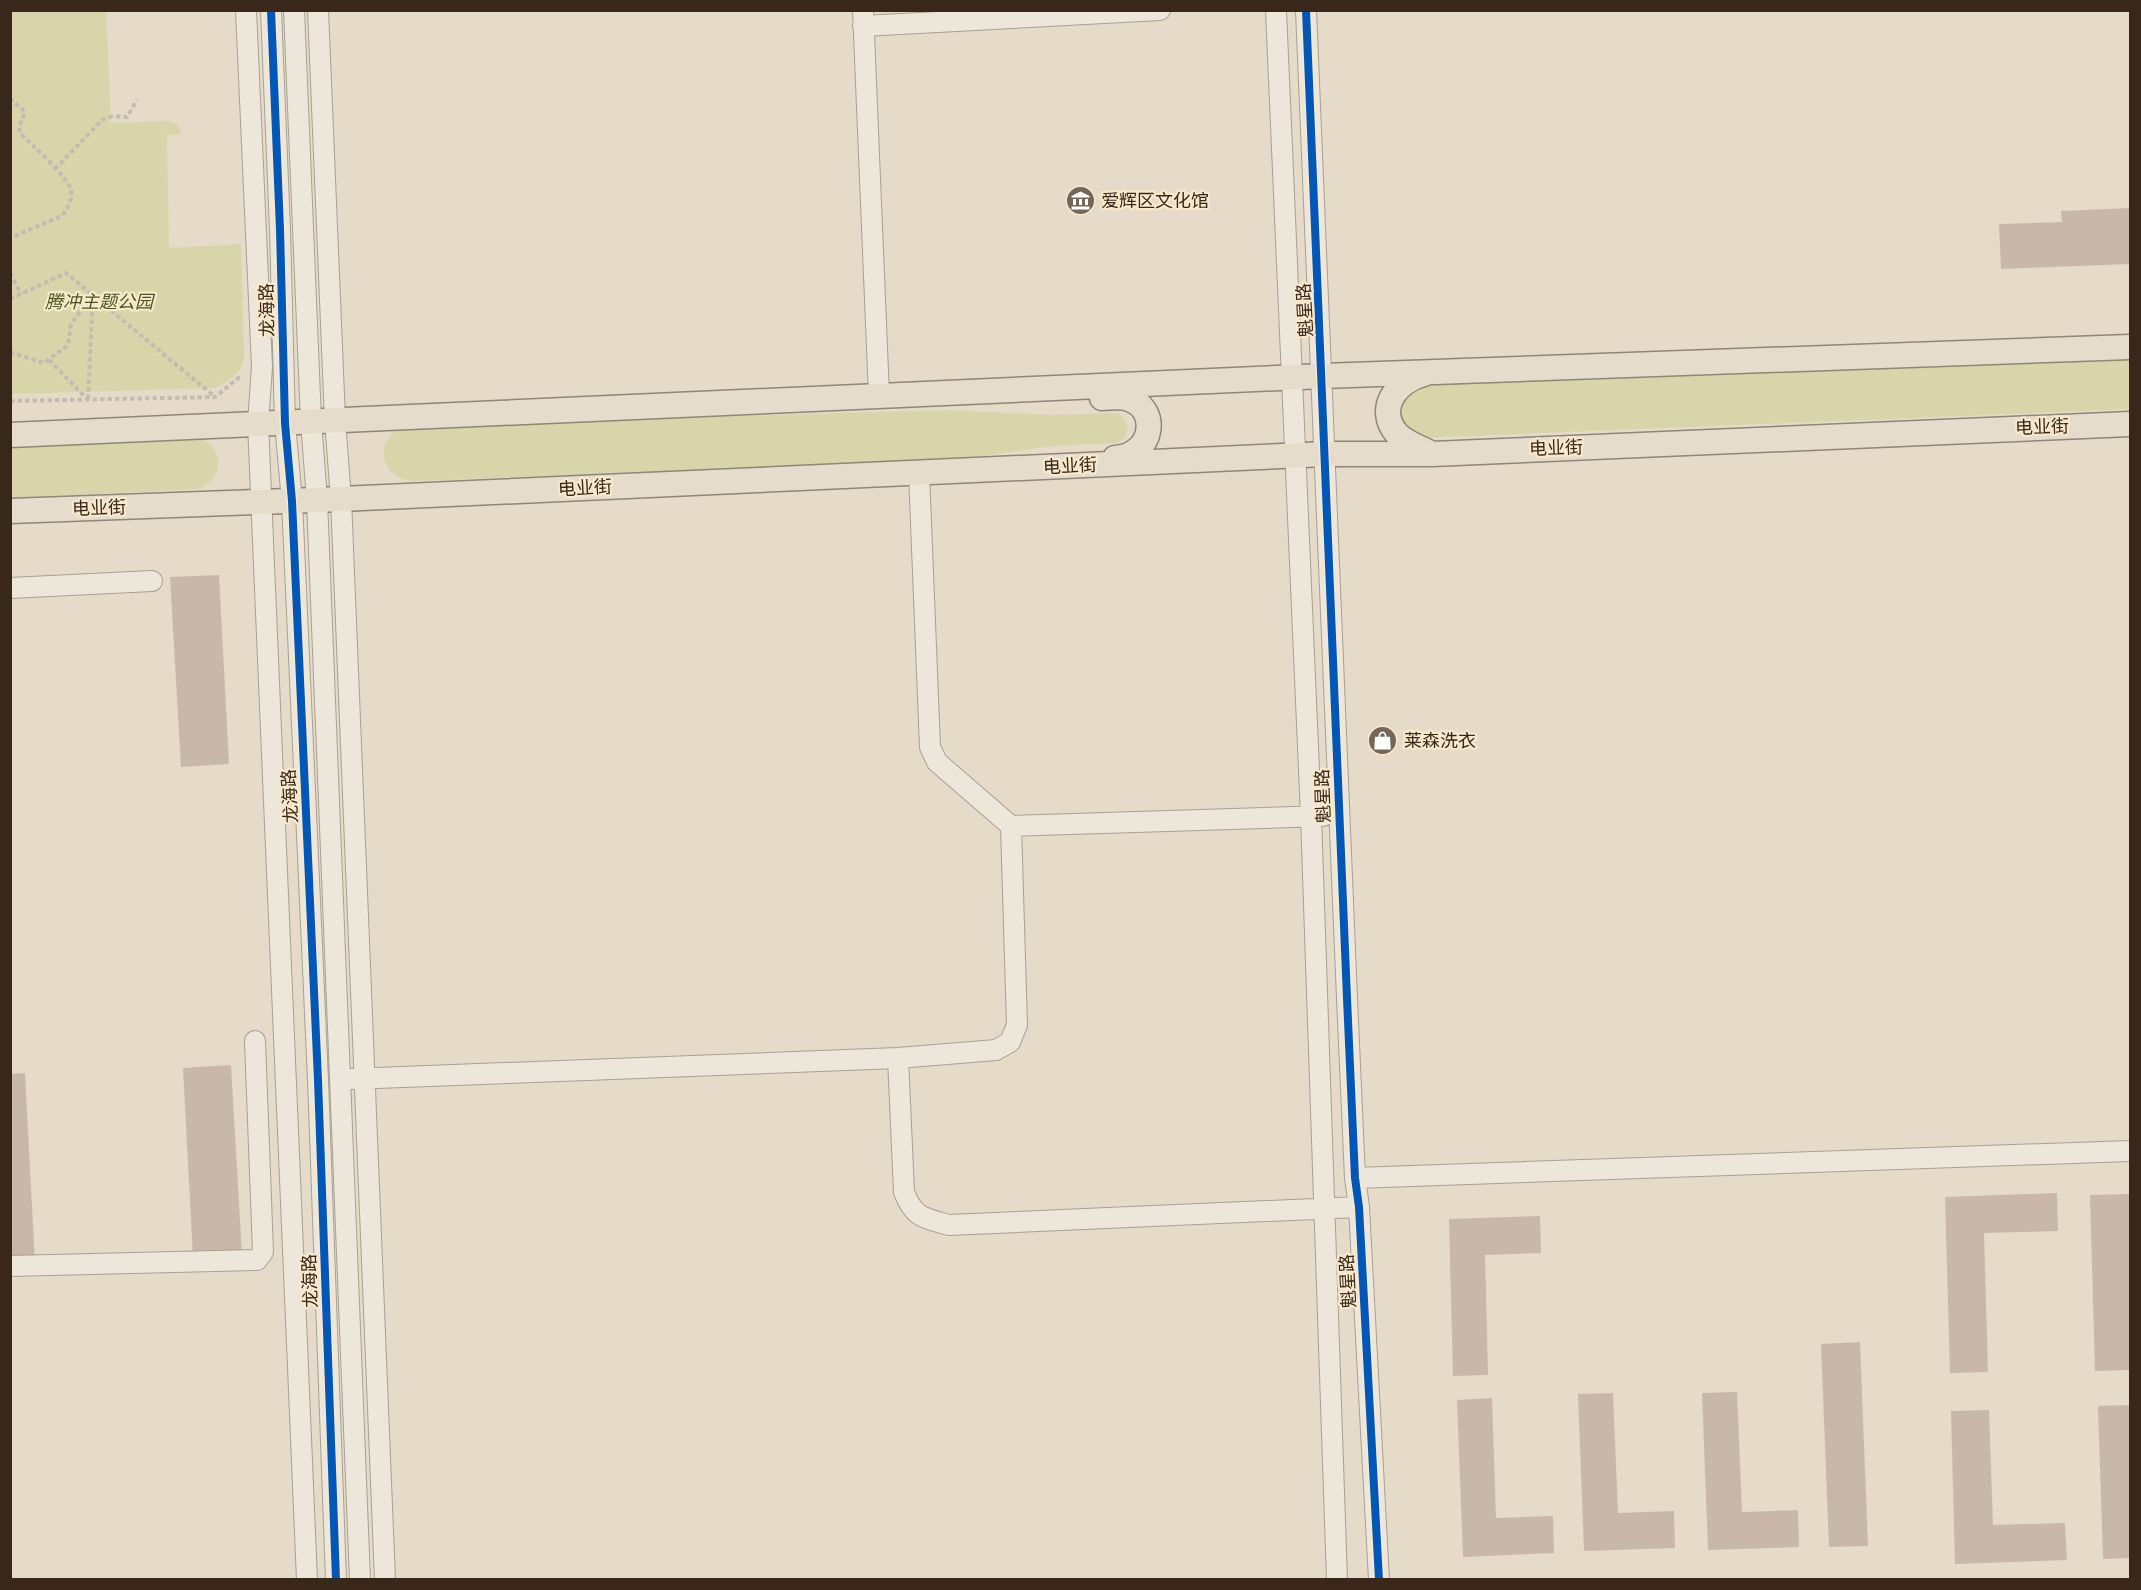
<svg xmlns="http://www.w3.org/2000/svg" width="2141" height="1590" font-family="'Noto Serif','Noto Sans SC',serif">
<style>
.green{fill:#d7d5a9}
.building{fill:#c9b8a9}
.lines{fill:none;stroke-linecap:round;stroke-linejoin:round}
.minor-casing{stroke:#a9a092;stroke-width:22}
.major-casing{stroke:#8f8579;stroke-width:27}
.path{stroke:#c4bcb2;stroke-width:4;stroke-dasharray:4.5 3;stroke-linecap:butt}
.minor{stroke:#ede6db;stroke-width:20}
.major{stroke:#e5dccb;stroke-width:24}
.cycleway-casing{stroke:#f8e9cd;stroke-width:11}
.cycleway{stroke:#0057b8;stroke-width:8}
.labels{text-anchor:middle;stroke-width:4.5;stroke-linejoin:round;paint-order:stroke}
.poi-label{font-size:18px;fill:#38271a;stroke:#f8e9cd;text-anchor:start}
.park-label{font-size:18px;font-style:italic;fill:#4b561f;stroke:#f8e9cd}
.street-label{font-size:18px;fill:#38271a;stroke:#f8e9cd}
</style>
<rect width="100%" height="100%" fill="#e5dbc8"/>
<path class="green" d="M 11,10 L 106,11 L 111,123 L 169,121 C 176,124 181,126 181,134 L 167,135 L 169,248 L 241,244 L 244,359 C 240,375 229,380 215,388 L 11,394 Z
M 2130,360 L 2130,409 L 1422,438 L 1402,427 C 1397,397 1397,399 1424,385 Z
M 949,410 L 1051,415 L 1117,413 C 1131,421 1131,436 1117,443 L 1053,446 L 948,461 L 413,481 C 375,477 374,432 411,425 Z
M 198,437 C 225,449 225,476 199,489 L 11,498 L 11,445 Z"/>
<path class="building" d="M 2130,208 L 2130,264 L 2001,269 L 1999,224 L 2062,222 L 2061,211 Z
M 219,575 L 229,764 L 181,767 L 170,577 Z
M 231,1065 L 242,1255 L 193,1258 L 183,1068 Z
M 25,1073 L 35,1263 L 10,1265 L 10,1074 Z
M 2057,1193 L 2058,1231 L 1984,1233 L 1988,1372 L 1950,1373 L 1945,1197 Z
M 2130,1194 L 2130,1370 L 2095,1371 L 2090,1195 Z
M 1540,1216 L 1541,1253 L 1485,1255 L 1488,1375 L 1453,1376 L 1449,1219 Z
M 1860,1342 L 1868,1546 L 1829,1547 L 1821,1344 Z
M 1737,1392 L 1742,1512 L 1798,1510 L 1799,1547 L 1708,1550 L 1702,1393 Z
M 1613,1393 L 1618,1513 L 1674,1511 L 1675,1548 L 1584,1551 L 1578,1394 Z
M 1492,1398 L 1496,1518 L 1553,1516 L 1554,1553 L 1463,1557 L 1457,1400 Z
M 2130,1405 L 2130,1558 L 2103,1559 L 2098,1406 Z
M 1989,1410 L 1993,1525 L 2065,1523 L 2067,1560 L 1955,1564 L 1951,1411 Z"/>
<g class="lines">
<defs>
<path id="minor" d="M 246,10 L 262,367 L 258,423 L 307,1580
M 271,10 L 280,230 L 285,423 L 292,501 L 318,1080 L 336,1580
M 294,10 L 311,421 L 317,500 L 360,1580
M 318,10 L 335,420 L 341,499 L 385,1580
M 863,10 L 879,396
M 1276,10 L 1311,816 L 1337,1580
M 1306,10 C 1324,400 1337,789 1355,1178 L 1359,1207 L 1379,1580
M 863,26 L 1160,10
M 919,473 L 930,747 L 937,762 L 1011,826
M 10,588 L 152,581
M 898,1058 L 904,1192 C 914,1218 924,1218 949,1225 L 1359,1207
M 350,1079 L 898,1058 L 996,1050 L 1010,1042 L 1017,1025 L 1011,826 L 1323,816
M 1355,1178 L 2130,1151
M 10,1266 L 257,1260 L 263,1252 L 255,1041"/>
<path id="major" d="M 1424,374 C 1397,381 1375,408 1397,434 C 1406,443 1419,447 1430,453
M 1102,398 C 1110,398 1118,396 1126,398 C 1161,407 1154,456 1115,458
M 10,435 L 1323,376 L 2130,347
M 10,511 L 341,499 L 1326,454 L 1432,454 L 2130,424"/>
</defs>
<use href="#minor" class="minor-casing"/>
<use href="#major" class="major-casing"/>
<path class="path" d="M 10,98 L 25,112 L 19,127 L 20,133 C 31,144 69,178 71,190 C 73,199 67,209 62,216 L 10,238
M 55,169 L 102,120 L 113,116 L 127,117 L 137,100
M 10,273 L 21,294
M 10,299 L 66,273 L 214,396
M 10,352 L 44,363 L 68,345 L 71,324 L 93,295
M 49,360 L 87,399
M 88,399 L 93,295
M 10,401 L 215,397 L 242,375"/>
<use href="#minor" class="minor"/>
<use href="#major" class="major"/>
<defs>
<path id="cycleway" d="M 271,10 L 280,230 L 285,423 L 292,501 L 318,1080 L 336,1580
M 1306,10 C 1324,400 1337,789 1355,1178 L 1359,1207 L 1379,1580"/>
</defs>
<use href="#cycleway" class="cycleway-casing"/>
<use href="#cycleway" class="cycleway"/>
</g>
<defs>
<symbol id="museum-disc" viewBox="-11 -11 22 22"><circle r="9.5" fill="#756657" stroke="#f8e9cd"/><path d="M0-6L6-3V-2H-6V-3ZM-5-1h2V3h-2ZM-1-1h2V3h-2ZM3-1h2V3H3ZM-6 4H6V6H-6Z" fill="#fff"/></symbol>
<symbol id="shop-disc" viewBox="-11 -11 22 22"><circle r="9.5" fill="#756657" stroke="#f8e9cd"/><path d="M-5-2.5h2.3a2.7 3.5 0 0 1 5.4 0H5L5.5 6h-11ZM-1.5-2.5h3a1.5 2.3 0 0 0-3 0Z" fill="#fff"/></symbol>
</defs>
<g fill-rule="evenodd">
<use href="#museum-disc" x="1064" y="184" width="33" height="33"/>
<use href="#shop-disc" x="1366" y="724" width="33" height="33"/>
</g>
<g class="labels">
<g class="poi-label">
<text x="1101" y="207">爱辉区文化馆</text>
<text x="1404" y="747">莱森洗衣</text>
</g>
<g class="park-label">
<text x="99" y="308">腾冲主题公园</text>
</g>
<g class="street-label">
<text transform="translate(267 310) rotate(-91)" y="6">龙海路</text>
<text transform="translate(1305 310) rotate(-93)" y="6">魁星路</text>
<text transform="translate(2042 427) rotate(-2)" y="6">电业街</text>
<text transform="translate(1556 448) rotate(-2)" y="6">电业街</text>
<text transform="translate(1070 466) rotate(-3)" y="6">电业街</text>
<text transform="translate(585 488) rotate(-3)" y="6">电业街</text>
<text transform="translate(99 508) rotate(-2)" y="6">电业街</text>
<text transform="translate(290 796) rotate(-93)" y="6">龙海路</text>
<text transform="translate(1323 796) rotate(-92)" y="6">魁星路</text>
<text transform="translate(310 1281) rotate(-92)" y="6">龙海路</text>
<text transform="translate(1348 1281) rotate(-93)" y="6">魁星路</text>
</g>
</g>
<rect width="2141" height="1590" fill="none" stroke="#38271a" stroke-width="24"/>
</svg>
